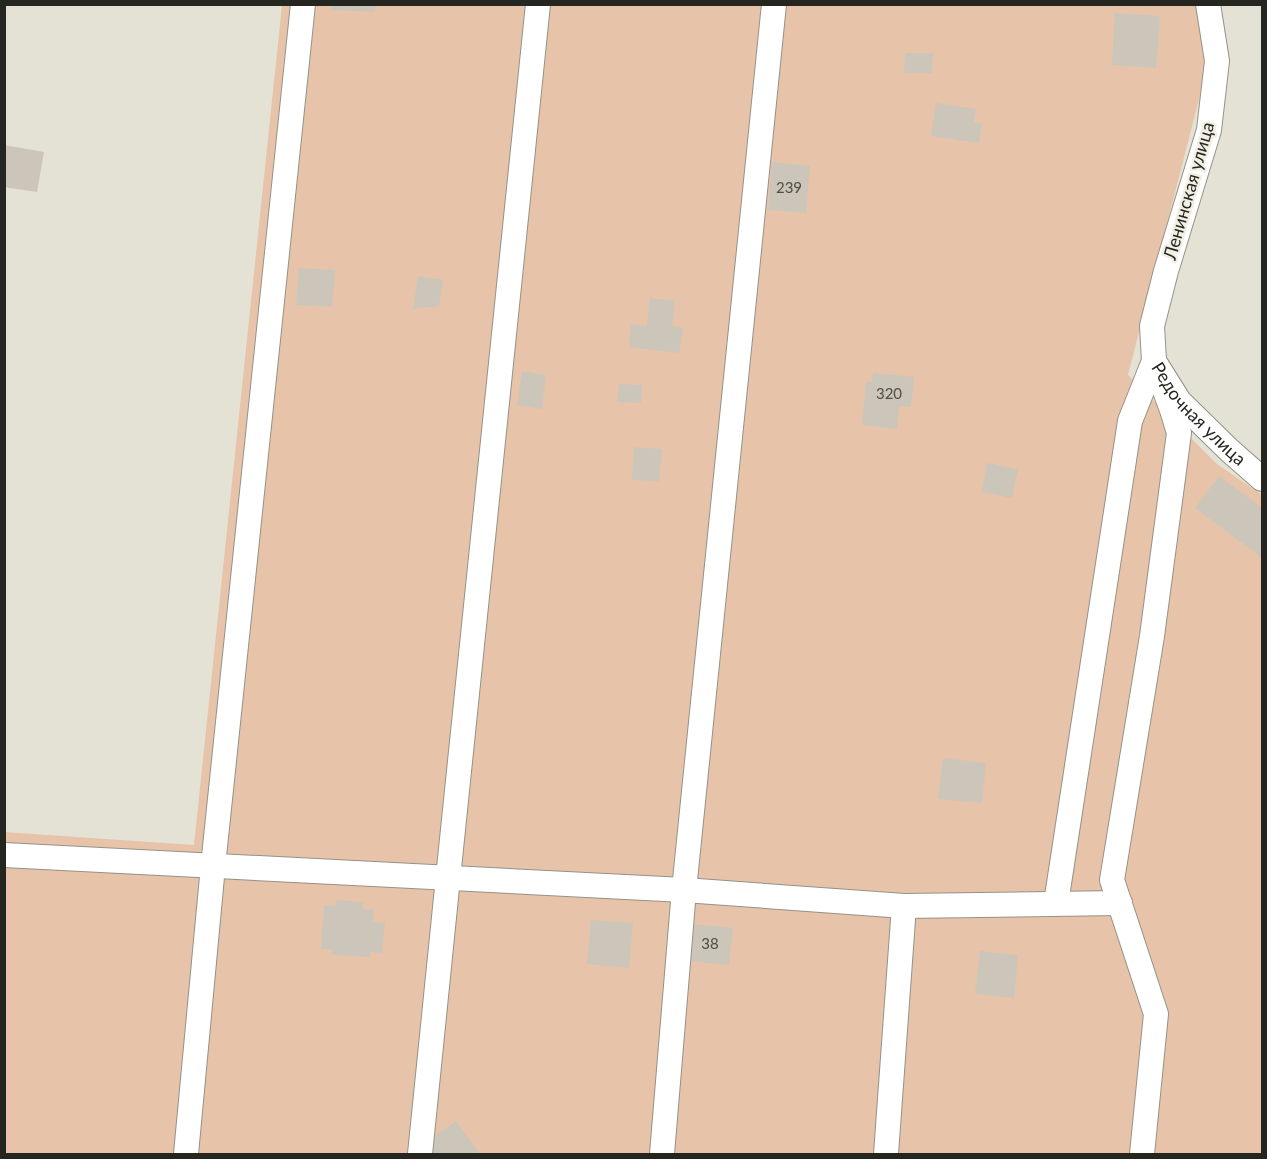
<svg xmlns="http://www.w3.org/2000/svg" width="1267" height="1159" font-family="Lato,sans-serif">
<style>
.green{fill:#e7c4a9}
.building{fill:#cbc5ba}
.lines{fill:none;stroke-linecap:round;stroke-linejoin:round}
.minor-casing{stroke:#949287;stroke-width:26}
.minor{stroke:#fff;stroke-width:24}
.labels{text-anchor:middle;stroke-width:5;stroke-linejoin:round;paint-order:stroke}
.number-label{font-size:15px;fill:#4f4e47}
.street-label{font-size:18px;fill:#262621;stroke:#f1efe3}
</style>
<rect width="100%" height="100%" fill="#e4e2d5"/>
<path class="green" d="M 282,5 L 1197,5 L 1212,49 L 1128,375 L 1217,464 L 1262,495 L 1262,1154 L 5,1154 L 4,832 L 194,845 Z"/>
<path class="building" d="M 331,4 L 376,4 L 375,12 L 331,10 Z
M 1115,13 L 1160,16 L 1156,68 L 1112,65 Z
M 905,53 L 933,53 L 932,73 L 904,73 Z
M 936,103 L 976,109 L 974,122 L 982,123 L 979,143 L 931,136 Z
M 4,145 L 44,152 L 37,192 L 4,187 Z
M 772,162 L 810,166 L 806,213 L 768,210 Z
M 299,268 L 335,270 L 332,307 L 296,305 Z
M 418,276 L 443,280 L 439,306 L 413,309 Z
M 650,298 L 675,301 L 672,326 L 683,328 L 679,353 L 629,347 L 631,324 L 647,326 Z
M 522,371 L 546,375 L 542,409 L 517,405 Z
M 873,373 L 914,377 L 911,407 L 899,406 L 897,429 L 862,425 L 866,382 L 872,382 Z
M 619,384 L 642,385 L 641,403 L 617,402 Z
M 634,447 L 662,449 L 659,481 L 632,480 Z
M 987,463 L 1018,469 L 1012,498 L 982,492 Z
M 1219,476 L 1262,508 L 1262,558 L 1195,508 Z
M 943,758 L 986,763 L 982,803 L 938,799 Z
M 336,900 L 363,902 L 363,909 L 374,910 L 373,922 L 385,923 L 382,953 L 370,952 L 370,957 L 332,955 L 332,949 L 321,949 L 324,905 L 336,906 Z
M 591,920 L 633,923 L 629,968 L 587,964 Z
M 691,924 L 733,928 L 729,965 L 687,961 Z
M 980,951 L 1018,955 L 1014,998 L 975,994 Z
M 456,1121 L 480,1154 L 432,1154 L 424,1143 Z"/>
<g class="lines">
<defs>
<g id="minor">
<path id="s1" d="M 1208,4 L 1217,61 L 1209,130 L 1166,271 L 1152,326 L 1154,361 L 1179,401 L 1229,450 L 1262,479"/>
<path d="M 4,855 L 684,890 L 904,906 L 1120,903"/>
<path d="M 1056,903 L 1130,421 L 1154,361"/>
<path d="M 186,1154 L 213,866 L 303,4"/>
<path d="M 420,1154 L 448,878 L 538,4"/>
<path d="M 662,1154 L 684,890 L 774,4"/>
<path d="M 886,1154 L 904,906"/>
<path d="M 1142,1154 L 1156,1014 L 1112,880 L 1152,636 L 1179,433 L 1172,410 L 1154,361"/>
</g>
</defs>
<use href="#minor" class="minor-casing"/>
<use href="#minor" class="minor"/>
</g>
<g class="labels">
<g class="number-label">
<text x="789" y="193">239</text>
<text x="889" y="399">320</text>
<text x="710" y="949">38</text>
</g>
<g class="street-label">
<text transform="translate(1189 191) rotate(-74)" y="6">Ленинская улица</text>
<text dy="6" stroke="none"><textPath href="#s1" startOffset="436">Редочная улица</textPath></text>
</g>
</g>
<rect width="1267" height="1159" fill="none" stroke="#262621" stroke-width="12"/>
</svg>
